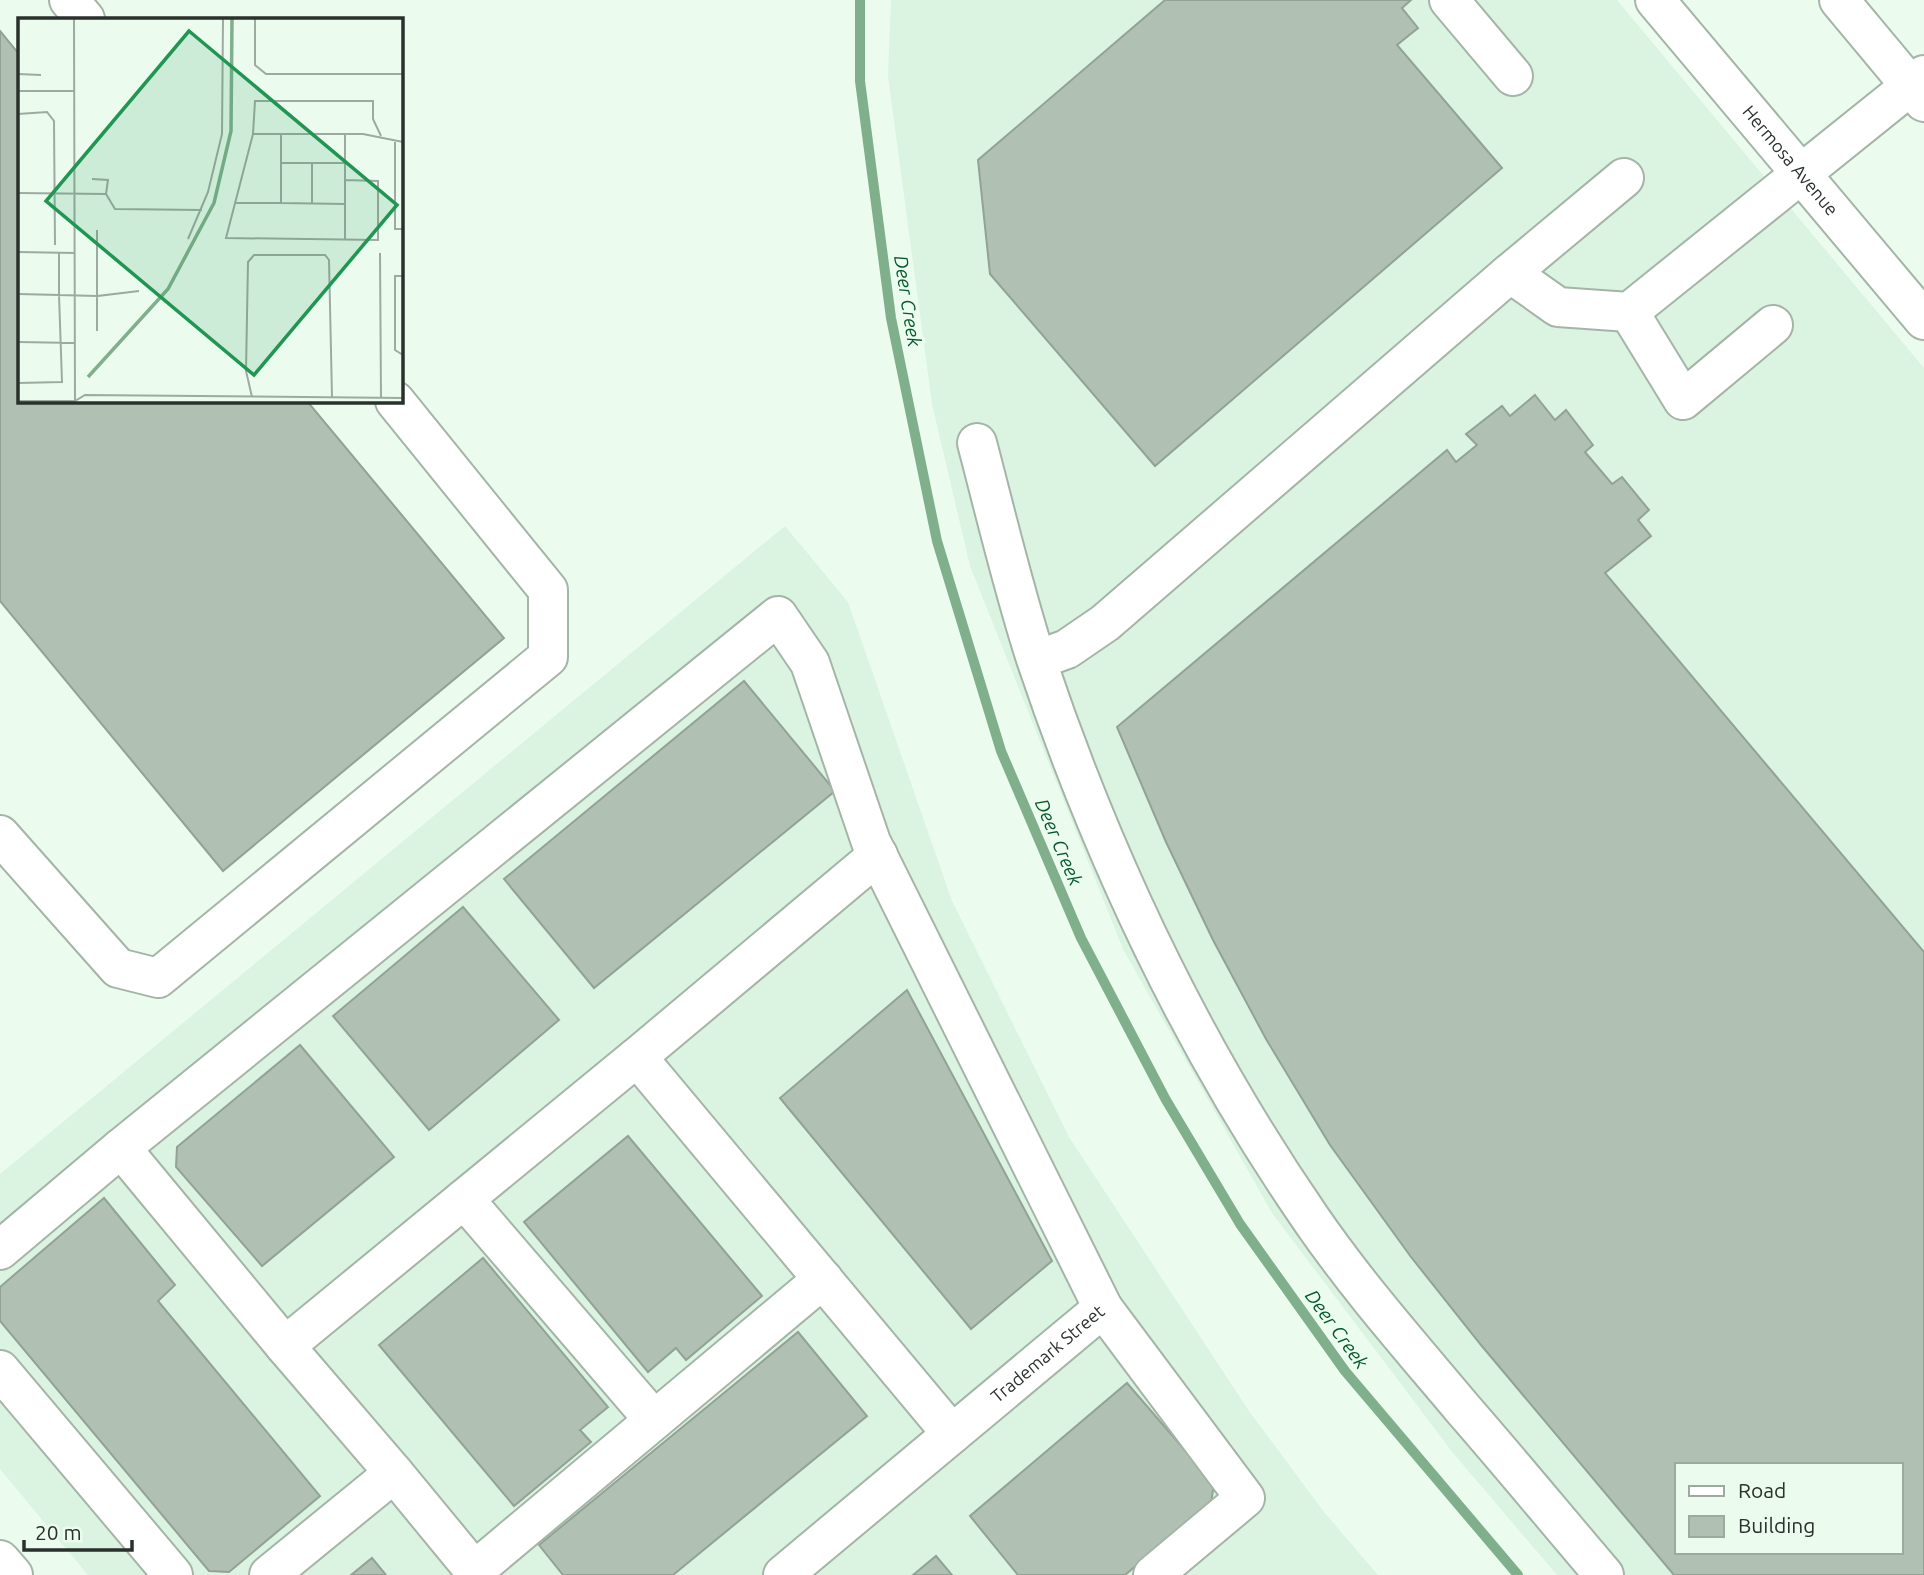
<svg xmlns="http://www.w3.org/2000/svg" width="1924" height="1575" font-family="Ubuntu,sans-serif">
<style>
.built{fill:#dbf3e1;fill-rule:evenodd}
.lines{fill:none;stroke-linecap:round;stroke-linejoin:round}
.stream{stroke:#80af8c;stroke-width:10}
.building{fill:#b0c1b4;stroke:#92a295;stroke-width:2;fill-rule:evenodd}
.minor-casing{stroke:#a4b5a8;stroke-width:42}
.minor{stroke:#fff;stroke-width:38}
.labels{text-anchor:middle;stroke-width:7;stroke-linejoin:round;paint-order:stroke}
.street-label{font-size:18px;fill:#2a302b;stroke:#ebfcef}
.water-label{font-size:19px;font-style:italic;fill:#06572b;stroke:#ebfcef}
.inset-river{fill:none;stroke:#80af8c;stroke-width:3.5}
.inset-road{fill:none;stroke:#9eaaa1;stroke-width:2}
.view{fill:#219652;fill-opacity:0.15;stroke:#219652;stroke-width:3.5}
.inset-edge{fill:none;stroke:#2a302b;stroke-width:3.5}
</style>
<rect width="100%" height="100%" fill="#ebfcef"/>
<path class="built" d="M 891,0 L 1617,0 L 1924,368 L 1924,1575 L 1557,1575 L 1453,1453 L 1272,1213 L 1123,949 L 970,566 L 932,404 L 888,76 ZM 1677,1465 L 1901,1465 L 1901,1552 L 1677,1552 Z
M 785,526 L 848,602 L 952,901 L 1069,1137 L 1249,1411 L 1324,1512 L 1378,1575 L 88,1575 L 0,1469 L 0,1174 Z"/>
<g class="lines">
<path class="stream" d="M 860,0 L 860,81 L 891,318 L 937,541 L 1001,751 L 1081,938 L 1166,1100 L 1240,1224 L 1345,1371 L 1518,1575"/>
</g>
<path class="building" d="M 1165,0 L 1411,0 L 1402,8 L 1418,28 L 1397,45 L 1502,168 L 1155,466 L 990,274 L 978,160 Z
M 0,31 L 19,54 L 19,401 L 307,401 L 504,638 L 223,871 L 0,601 Z
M 1535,395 L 1555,420 L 1566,410 L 1593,445 L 1585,452 L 1612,484 L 1622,477 L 1649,510 L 1638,520 L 1651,536 L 1605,573 L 1924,952 L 1924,1575 L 1674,1575 L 1481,1345 L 1411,1257 L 1330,1145 L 1266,1039 L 1213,940 L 1166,842 L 1117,727 L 1447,450 L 1456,462 L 1477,445 L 1466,434 L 1502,406 L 1510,416 ZM 1677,1465 L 1901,1465 L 1901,1552 L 1677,1552 Z
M 744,681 L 835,791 L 594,988 L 504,879 Z
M 463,907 L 559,1020 L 429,1130 L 333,1016 Z
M 907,990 L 1052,1261 L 971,1329 L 780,1098 Z
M 300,1045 L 394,1157 L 262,1266 L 176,1167 L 177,1147 Z
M 628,1136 L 762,1296 L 686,1360 L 676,1348 L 648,1372 L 524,1222 Z
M 104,1198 L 175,1285 L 158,1301 L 320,1496 L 229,1572 L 209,1571 L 0,1321 L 0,1287 Z
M 483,1258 L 608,1407 L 580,1430 L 591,1442 L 514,1506 L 379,1345 Z
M 798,1332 L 867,1416 L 673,1575 L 563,1575 L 539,1545 Z
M 1127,1383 L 1214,1484 L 1211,1503 L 1125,1575 L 1018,1575 L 970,1516 Z
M 936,1556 L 952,1575 L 913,1575 Z
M 372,1558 L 386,1575 L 351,1575 Z"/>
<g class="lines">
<defs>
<g id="minor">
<path d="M 69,0 L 85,19"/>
<path d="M 1449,0 L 1513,76"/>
<path id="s1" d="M 1655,0 L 1924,320"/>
<path d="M 1839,0 L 1924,102"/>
<path d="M 1510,273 L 1624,178"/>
<path d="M 1629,312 L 1683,400 L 1773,325"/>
<path d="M 977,443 C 996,515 1013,588 1036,659 C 1102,856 1193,1048 1311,1219 C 1357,1286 1411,1347 1463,1409 C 1511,1464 1557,1520 1604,1575"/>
<path d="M 1037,660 L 1067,649 L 1105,623 L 1510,273 L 1558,307 L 1629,312 L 1924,75"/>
<path d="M 0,835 L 118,968 L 158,978 L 548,657 L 548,590 L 395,401"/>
<path d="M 637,1057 L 878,855"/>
<path d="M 121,1148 L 285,1346"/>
<path d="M 464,1199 L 654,1420"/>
<path d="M 0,1250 L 121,1148 L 778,616 L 810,663 L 871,842 L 1103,1308"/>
<path d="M 0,1370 L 173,1575"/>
<path d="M 0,1560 L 13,1575"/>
<path d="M 474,1571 L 823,1279"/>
<path d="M 269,1575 L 394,1473"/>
<path d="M 478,1575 L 394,1473 L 285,1346 L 637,1057 L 952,1434"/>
<path id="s2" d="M 783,1575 L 1103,1308 L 1245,1498 L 1153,1575"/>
</g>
</defs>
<use href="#minor" class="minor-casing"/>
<use href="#minor" class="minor"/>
</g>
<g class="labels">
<g class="street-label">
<text dy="6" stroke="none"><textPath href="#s1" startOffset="210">Hermosa Avenue</textPath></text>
<text dy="6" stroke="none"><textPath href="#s2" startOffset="345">Trademark Street</textPath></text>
</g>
<g class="water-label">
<text transform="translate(908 301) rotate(81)" y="7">Deer Creek</text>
<text transform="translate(1059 842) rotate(67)" y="7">Deer Creek</text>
<text transform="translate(1337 1329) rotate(54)" y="7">Deer Creek</text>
</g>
</g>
<g transform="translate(18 18)">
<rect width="385" height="385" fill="#ebfcef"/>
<path class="inset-river" d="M 70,359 L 150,271 L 196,185 L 213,113 L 214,1"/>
<path class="inset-road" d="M 56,1 L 57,384M 237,1 L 237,47 L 248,56 L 385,56M 0,56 L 23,57M 0,73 L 57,73M 0,96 L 29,94 L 36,103 L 37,227M 235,116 L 208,220 L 360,222 L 360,163 L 327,162M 263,116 L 263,185 L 327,186 L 327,116M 363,118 L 355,101 L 355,83 L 237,83 L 235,116 L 345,116 L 385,124M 377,124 L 377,211 L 385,211M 263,145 L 327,145M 294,145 L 294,186M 74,161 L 90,162 L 88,176M 0,175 L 88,176 L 97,191 L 184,192M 218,185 L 263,185M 79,212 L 79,278 L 121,273M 170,221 L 190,174 L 204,116 L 205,1M 327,222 L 327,186M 0,234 L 57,235M 41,234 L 41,277 L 79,278 L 79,313M 362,235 L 363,380M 385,258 L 377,258 L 377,332 L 385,337M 0,276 L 41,277 L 44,364 L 0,365M 0,324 L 57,325M 234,379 L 228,353 L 230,244 L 236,237 L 307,237 L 311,242 L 314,379M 0,383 L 57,383 L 67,377 L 385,380"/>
<path class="view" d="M 171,13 L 379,187 L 236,357 L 28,183 Z"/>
<rect width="385" height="385" class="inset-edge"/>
</g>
<rect x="1675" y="1463" width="228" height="91" fill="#ebfcef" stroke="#9eaaa1" stroke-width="2"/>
<rect x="1689" y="1486" width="35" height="10" fill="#ffffff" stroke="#9eaaa1" stroke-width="2"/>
<text x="1738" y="1498" font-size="21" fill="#2a302b">Road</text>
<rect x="1689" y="1516" width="35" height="21" fill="#b0c1b4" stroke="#9eaaa1" stroke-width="2"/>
<text x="1738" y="1533" font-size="21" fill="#2a302b">Building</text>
<path d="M24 1540v10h108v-10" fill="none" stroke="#2a302b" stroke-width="3.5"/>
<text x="35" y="1540" font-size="21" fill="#2a302b" stroke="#ebfcef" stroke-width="5" paint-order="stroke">20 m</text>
</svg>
